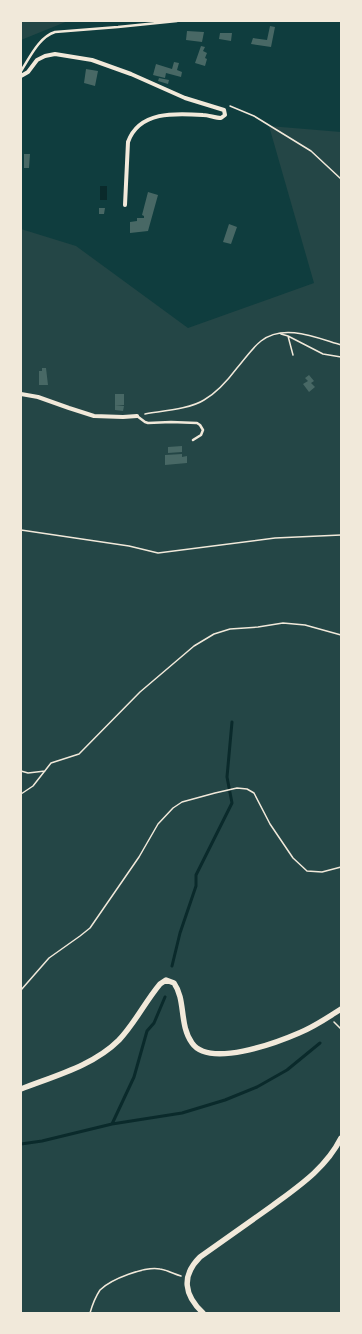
<svg xmlns="http://www.w3.org/2000/svg" width="362" height="1334" font-family="'Playfair Display',serif">
<style>
.green{fill:#244646}
.water{fill:#0a2a2b}
.lines{fill:none;stroke-linecap:round;stroke-linejoin:round}
.stream{stroke:#0a2a2b;stroke-width:3}
.building{fill:#486865}
.path{stroke:#f1e9da;stroke-width:1.5}
.service{stroke:#f1e9da;stroke-width:2.5}
.minor{stroke:#f1e9da;stroke-width:4}
.tertiary{stroke:#f1e9da;stroke-width:5.5}
</style>
<rect width="100%" height="100%" fill="#0f3d3e"/>
<path class="green" d="M 21,21 L 68,21 L 21,40 Z
M 269,126 L 341,132 L 341,1313 L 21,1313 L 21,229 L 76,246 L 188,328 L 314,283 Z"/>
<path class="water" d="M 100,186 L 107,186 L 107,200 L 100,200 Z"/>
<g class="lines">
<path class="stream" d="M 172,966 L 180,933 L 196,886 L 196,875 L 232,803 L 227,777 L 232,722
M 112,1124 L 134,1077 L 147,1031 L 154,1023 L 165,997
M 21,1144 L 42,1141 L 112,1124 L 182,1113 L 225,1100 L 257,1087 L 287,1070 L 320,1043"/>
</g>
<path class="building" d="M 270,26 L 275,27 L 271,47 L 251,44 L 253,38 L 267,40 Z
M 187,31 L 204,32 L 202,42 L 186,40 Z
M 220,33 L 232,33 L 231,41 L 219,39 Z
M 201,46 L 205,47 L 203,51 L 207,53 L 205,58 L 207,59 L 205,66 L 195,63 Z
M 174,62 L 179,63 L 177,70 L 182,72 L 181,77 L 166,73 L 165,78 L 153,75 L 156,64 L 172,69 Z
M 86,69 L 98,71 L 95,86 L 84,83 Z
M 159,78 L 169,80 L 168,84 L 158,81 Z
M 24,154 L 30,154 L 29,168 L 24,168 Z
M 148,192 L 158,195 L 148,231 L 130,233 L 130,222 L 137,221 L 137,218 L 144,218 L 144,216 L 142,215 Z
M 99,208 L 105,208 L 104,214 L 99,214 Z
M 229,224 L 237,227 L 231,244 L 223,242 Z
M 42,368 L 46,368 L 48,385 L 39,385 L 39,371 L 42,371 Z
M 309,375 L 314,381 L 311,383 L 315,387 L 309,392 L 303,384 L 308,381 L 305,378 Z
M 115,394 L 124,394 L 124,405 L 115,405 Z
M 115,405 L 124,406 L 123,411 L 115,410 Z
M 182,446 L 182,452 L 168,453 L 168,447 Z
M 182,454 L 182,457 L 187,456 L 187,463 L 165,465 L 165,455 Z"/>
<g class="lines">
<path class="path" d="M 230,106 L 254,116 L 311,151 L 341,179
M 281,334 L 288,336 L 293,355
M 288,336 L 323,354 L 341,357
M 145,414 C 162,411 190,409 204,400 C 218,392 228,380 237,368 C 245,359 252,348 261,341 C 284,323 317,338 341,345
M 21,530 L 129,546 L 158,553 L 275,538 L 341,535
M 21,771 L 28,773 L 45,771
M 21,794 L 33,786 L 51,763 L 79,754 L 140,692 L 194,646 L 214,634 L 230,629 L 258,627 L 283,623 L 305,625 L 341,635
M 21,990 L 49,958 L 80,936 L 90,928 L 139,857 L 158,824 L 173,808 L 182,802 L 215,793 L 237,788 L 247,789 L 254,793 L 270,824 L 293,858 L 307,871 L 322,872 L 341,867
M 334,1022 L 341,1029
M 90,1313 C 92,1306 96,1296 100,1290 C 111,1279 145,1266 160,1269 C 167,1270 174,1274 181,1276"/>
<path class="service" d="M 21,71 C 30,57 39,37 55,32 L 118,27 L 177,21
M 137,416 L 145,422 L 148,423 L 171,422 L 197,423 L 200,425 L 203,430 L 201,435 L 193,440"/>
<path class="minor" d="M 21,76 L 28,72 L 37,60 L 45,56 L 55,54 L 92,60 L 131,74 L 185,98 L 224,110 L 225,115 L 221,118 C 215,118 209,115 203,115 C 175,113 139,111 128,142 L 125,205
M 21,394 L 38,397 L 69,408 L 94,416 L 123,417 L 137,416"/>
<path class="tertiary" d="M 21,1089 C 54,1076 93,1066 119,1040 C 135,1023 145,1002 160,984 L 166,980 L 174,983 C 186,1000 179,1025 192,1043 C 209,1068 276,1043 299,1033 C 314,1027 327,1018 341,1009
M 203,1313 C 184,1295 181,1276 200,1257 C 224,1240 248,1223 272,1206 C 299,1186 326,1168 341,1138"/>
</g>
<rect width="362" height="1334" fill="none" stroke="#f1e9da" stroke-width="44"/>
</svg>
